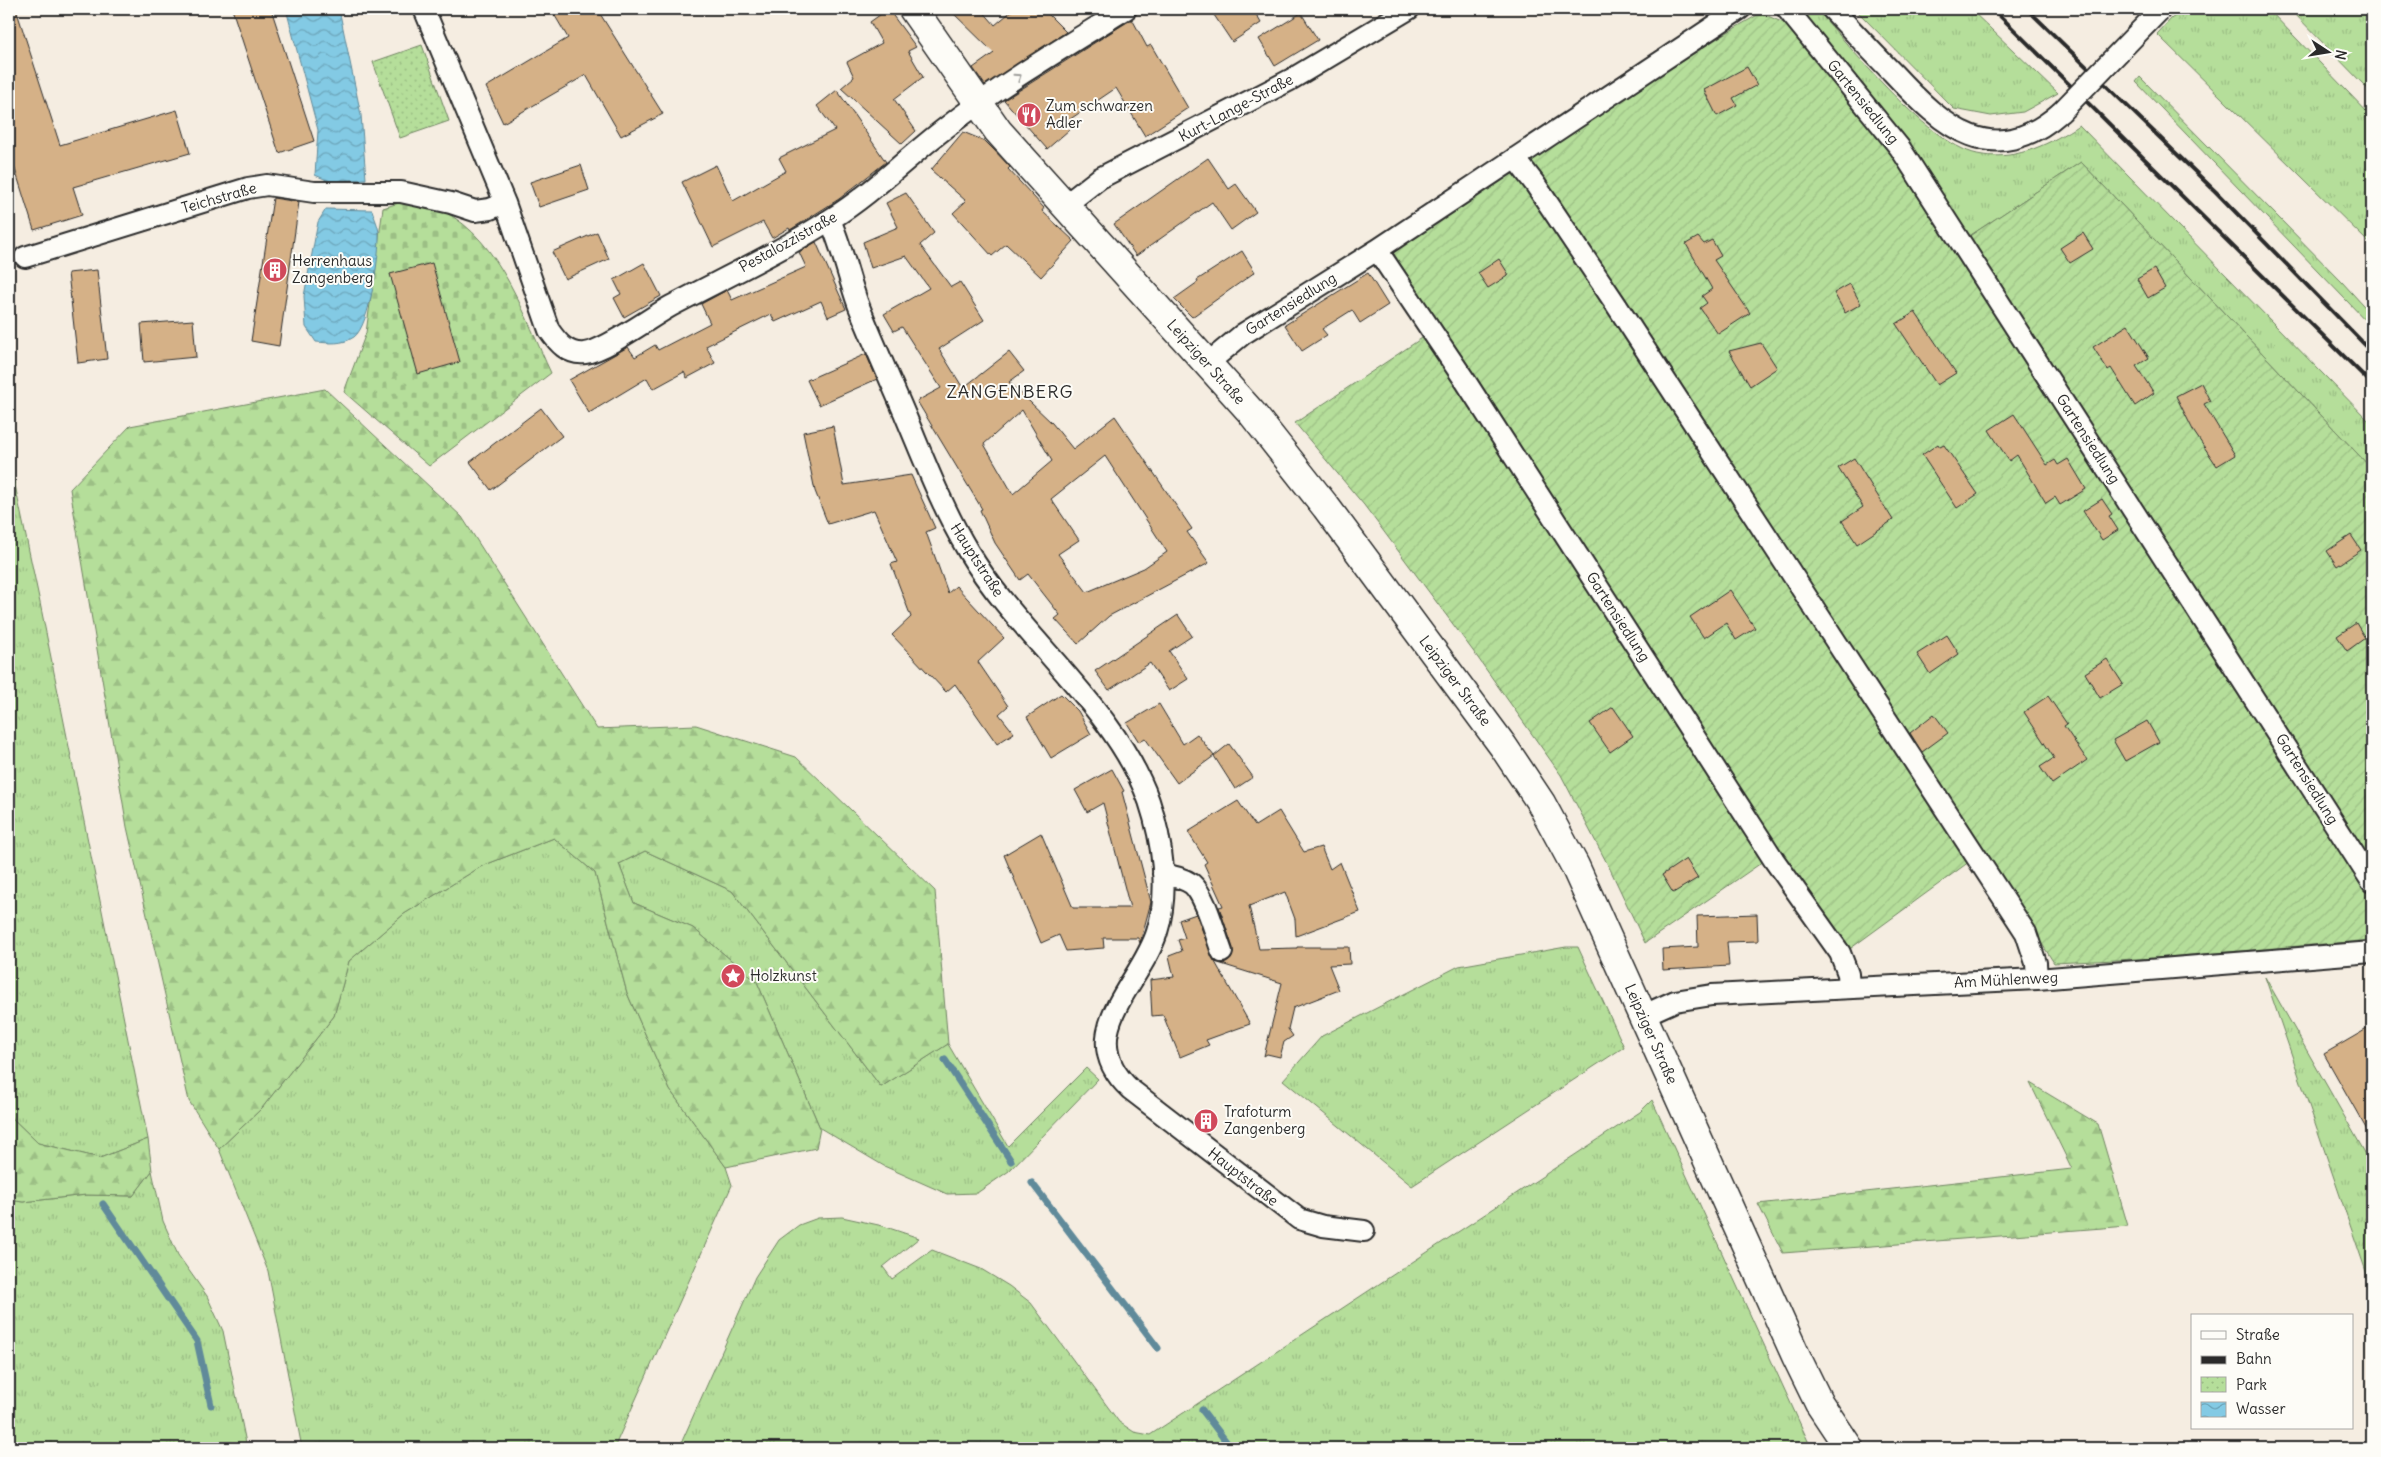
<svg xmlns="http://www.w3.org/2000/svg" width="2381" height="1457" font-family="Delius,sans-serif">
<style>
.grass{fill:url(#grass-tufts);stroke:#708462}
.forest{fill:url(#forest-firs);stroke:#708462}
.cemetery{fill:url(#cemetery-stones);stroke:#708462}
.park{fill:url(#park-dots);stroke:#708462}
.garden{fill:url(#garden-furrows);stroke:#708462}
.water{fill:url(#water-waves);stroke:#608a9a}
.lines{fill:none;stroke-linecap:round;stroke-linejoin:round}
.stream{stroke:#608a9a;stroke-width:7}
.building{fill:#d5b187;stroke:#2b2b2b;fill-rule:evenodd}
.street-casing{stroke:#2b2b2b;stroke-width:24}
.secondary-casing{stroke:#2b2b2b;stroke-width:31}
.street{stroke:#fdfcf7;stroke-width:20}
.secondary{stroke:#fdfcf7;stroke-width:28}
.rail{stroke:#2b2b2b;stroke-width:4}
.street-bridge-casing{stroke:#2b2b2b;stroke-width:24;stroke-linecap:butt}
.street-bridge{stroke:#fdfcf7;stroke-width:20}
.oneway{stroke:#9e9e9b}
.labels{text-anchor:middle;stroke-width:4;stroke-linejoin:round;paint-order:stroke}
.street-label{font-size:15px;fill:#2b2b2b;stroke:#fdfcf7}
.poi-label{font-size:15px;fill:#2b2b2b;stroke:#fdfcf7;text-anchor:start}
.quarter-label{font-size:18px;letter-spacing:1px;fill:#2b2b2b;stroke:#fdfcf7}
</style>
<defs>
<pattern id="grass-tufts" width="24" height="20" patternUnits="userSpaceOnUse" patternTransform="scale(1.25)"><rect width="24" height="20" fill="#b5de9a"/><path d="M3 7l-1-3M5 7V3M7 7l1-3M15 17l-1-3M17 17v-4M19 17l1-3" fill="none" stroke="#9cbf85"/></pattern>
<pattern id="forest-firs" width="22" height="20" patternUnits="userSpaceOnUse" patternTransform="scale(1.25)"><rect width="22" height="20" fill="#b5de9a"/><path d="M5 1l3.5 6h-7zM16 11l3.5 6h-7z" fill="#9cbf85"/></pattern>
<pattern id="cemetery-stones" width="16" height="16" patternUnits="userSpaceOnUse" patternTransform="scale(1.25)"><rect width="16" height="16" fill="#b5de9a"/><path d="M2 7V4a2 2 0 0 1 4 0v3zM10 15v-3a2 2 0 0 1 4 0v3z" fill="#9cbf85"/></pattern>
<pattern id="park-dots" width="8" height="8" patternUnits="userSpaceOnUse" patternTransform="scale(1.25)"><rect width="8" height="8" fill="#b5de9a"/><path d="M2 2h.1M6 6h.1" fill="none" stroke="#9cbf85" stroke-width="1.8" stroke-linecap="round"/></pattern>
<pattern id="garden-furrows" width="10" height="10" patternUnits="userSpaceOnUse" patternTransform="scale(1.25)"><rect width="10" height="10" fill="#b5de9a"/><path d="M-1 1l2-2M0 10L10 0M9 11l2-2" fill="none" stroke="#9cbf85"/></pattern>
<pattern id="water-waves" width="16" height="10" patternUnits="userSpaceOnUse" patternTransform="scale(1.25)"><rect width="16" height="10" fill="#83cae4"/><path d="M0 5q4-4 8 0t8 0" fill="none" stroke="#6ba4b9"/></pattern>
</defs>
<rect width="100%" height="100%" fill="#f5ede1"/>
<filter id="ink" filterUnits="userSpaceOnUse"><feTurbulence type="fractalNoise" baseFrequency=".02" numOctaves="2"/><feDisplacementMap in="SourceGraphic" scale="10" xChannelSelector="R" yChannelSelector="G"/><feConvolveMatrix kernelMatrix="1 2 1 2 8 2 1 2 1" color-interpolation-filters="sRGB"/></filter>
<g filter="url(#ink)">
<path class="grass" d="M 1792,9 L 1816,9 C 1853,49 1930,149 1983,155 C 2019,160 2051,143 2079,125 L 2372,424 L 2372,469 L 2081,162 L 1968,237 Z
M 1855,9 L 1970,9 L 2058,93 L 2023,112 L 1991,116 L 1954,109 Z
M 2188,9 L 2268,9 L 2372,117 L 2372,246 L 2157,34 L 2172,18 Z
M 2290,9 L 2372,9 L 2372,94 L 2366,87 Z
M 2140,77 L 2342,282 L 2372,315 L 2372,327 L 2136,82 Z
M 9,457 L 39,598 L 148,1139 L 100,1158 L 38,1143 L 9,1115 L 12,1073 L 9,1068 Z
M 554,838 L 595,873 L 627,993 L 670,1090 L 726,1167 L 732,1185 L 614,1448 L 302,1448 L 268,1271 L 219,1149 L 262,1108 L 334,1016 L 349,961 L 404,914 L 482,866 Z
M 645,851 L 732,891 L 881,1087 L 948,1044 L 1008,1146 L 1086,1068 L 1098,1079 L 1009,1171 L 977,1193 L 947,1194 L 884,1166 L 820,1128 L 757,982 L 693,928 L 634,903 L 619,864 Z
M 1566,947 L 1578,947 L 1624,1047 L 1412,1186 L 1283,1080 L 1322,1036 L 1459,966 Z
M 2265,977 L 2372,1165 L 2372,1289 Z
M 1652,1100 L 1808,1441 L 1814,1448 L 679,1448 L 755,1277 L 779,1240 L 799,1225 L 818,1218 L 842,1217 L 883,1226 L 919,1238 L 883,1267 L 892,1279 L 932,1250 L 981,1269 L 1009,1286 L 1031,1303 L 1119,1422 L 1134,1432 L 1150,1435 L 1640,1112 Z
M 152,1171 L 163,1221 L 178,1255 L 207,1296 L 223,1331 L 247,1448 L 9,1448 L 9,1200 L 23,1202 L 86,1195 L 133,1196 Z"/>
<path class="forest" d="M 325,389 L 462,517 L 597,729 L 696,725 L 796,757 L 935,891 L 948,1044 L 881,1087 L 732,891 L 645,851 L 619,864 L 634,903 L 693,928 L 757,982 L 820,1128 L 816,1148 L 726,1167 L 670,1090 L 627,993 L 595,873 L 554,838 L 482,866 L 404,914 L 349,961 L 334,1016 L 262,1108 L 219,1149 L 189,1101 L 127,827 L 70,489 L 130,426 Z
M 2030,1083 L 2098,1124 L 2128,1226 L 1783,1253 L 1758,1204 L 2072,1169 Z
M 9,1115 L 38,1143 L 100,1158 L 148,1139 L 152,1171 L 133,1196 L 86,1195 L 23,1202 L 9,1200 Z"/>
<path class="cemetery" d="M 402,202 C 415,204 432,205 443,211 C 501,240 525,318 551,373 L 429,466 L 344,392 L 366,333 L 383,208 Z"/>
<path class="park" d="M 422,45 L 449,121 L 400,138 L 373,62 Z"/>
<path class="garden" d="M 1761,13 L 1784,23 L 1895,156 L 1968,237 L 2081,162 L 2372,469 L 2372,940 L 2155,958 L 2054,963 L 1984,851 L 1847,951 L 1780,850 L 1645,943 L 1611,871 L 1561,775 L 1473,651 L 1364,505 L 1295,423 L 1440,326 L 1391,249 L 1721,36 Z"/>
<path class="water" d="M 286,9 L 339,9 L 361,115 L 366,179 L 329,181 L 315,175 L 318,130 Z
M 326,209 L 372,210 C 374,217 378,225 379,232 C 380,252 370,326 354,337 C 342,345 330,343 316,342 L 306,327 L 304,296 L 318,222 Z"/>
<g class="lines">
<path class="stream" d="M 945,1060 L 1011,1161
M 1032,1183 L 1158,1348
M 103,1204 L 197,1341 L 211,1405
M 1202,1410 L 1231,1448"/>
</g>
<path class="building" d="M 9,9 L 16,9 L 60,145 L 177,110 L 190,153 L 73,187 L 82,215 L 34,230 L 9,150 Z
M 232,9 L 271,9 L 314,141 L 279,153 Z
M 551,9 L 597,9 L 663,114 L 621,136 L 586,75 L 503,123 L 486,87 L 568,38 Z
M 888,9 L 916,47 L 908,51 L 923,77 L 894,99 L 916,131 L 902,144 L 841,88 L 854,77 L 847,62 L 882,43 L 870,22 Z
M 949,9 L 981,9 L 995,25 L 1014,9 L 1043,9 L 1066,32 L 985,85 L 973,68 L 994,53 Z
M 1210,9 L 1253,9 L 1261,23 L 1232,42 Z
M 1301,13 L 1318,40 L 1275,66 L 1259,39 Z
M 1132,19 L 1147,47 L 1151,45 L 1188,108 L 1145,136 L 1116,88 L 1063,124 L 1069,130 L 1047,149 L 1004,100 Z
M 1747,67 L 1757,85 L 1733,98 L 1737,105 L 1717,116 L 1704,90 Z
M 837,90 L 886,162 L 839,199 L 790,230 L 789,228 L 772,238 L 763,222 L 713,247 L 682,182 L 716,165 L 733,201 L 786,171 L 779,158 L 835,130 L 817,106 Z
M 963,132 L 985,141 L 994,150 L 1010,167 L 1008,169 L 1044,208 L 1042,211 L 1074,241 L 1041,277 L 1006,244 L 992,256 L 953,213 L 966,201 L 931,170 Z
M 1208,158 L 1229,189 L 1236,184 L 1256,212 L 1231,230 L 1212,202 L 1136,256 L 1114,224 Z
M 581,165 L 589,190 L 539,207 L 530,182 Z
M 906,193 L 934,233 L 920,245 L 951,287 L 960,282 L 984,320 L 939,349 L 963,388 L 1009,352 L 1024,371 L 1009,382 L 1052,423 L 1073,449 L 1115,416 L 1192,529 L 1187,532 L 1209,563 L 1109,616 L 1078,644 L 1055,619 L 1060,615 L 1028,574 L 1020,580 L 995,543 L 980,510 L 982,509 L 917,401 L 941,388 L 902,327 L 894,331 L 884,314 L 929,288 L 906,256 L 871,268 L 863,242 L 898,227 L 886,203 ZM 1022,410 L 1052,461 L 1013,494 L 984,444 ZM 1105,456 L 1167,552 L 1144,568 L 1087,592 L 1058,554 L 1079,540 L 1051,499 Z
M 273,198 L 299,202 L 279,346 L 251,341 Z
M 597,232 L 609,259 L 565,279 L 552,252 Z
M 2083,233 L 2093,249 L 2070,263 L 2060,248 Z
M 1698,237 L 1704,244 L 1712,240 L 1721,256 L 1714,260 L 1750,313 L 1718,334 L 1700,308 L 1707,303 L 1702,296 L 1712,289 L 1686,244 Z
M 816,242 L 846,309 L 828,317 L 821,301 L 775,322 L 771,314 L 706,346 L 715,363 L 687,378 L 684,372 L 653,389 L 647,378 L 589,413 L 569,380 L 628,347 L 635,357 L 655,345 L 658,350 L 710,323 L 701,304 L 727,290 L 732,300 L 806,267 L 799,252 Z
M 1242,251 L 1255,272 L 1192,317 L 1174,299 L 1198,282 L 1197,280 Z
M 1499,259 L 1509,275 L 1488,288 L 1478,273 Z
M 432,263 L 460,362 L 418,374 L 390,274 Z
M 644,263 L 661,296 L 624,317 L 614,298 L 621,294 L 614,280 Z
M 2154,269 L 2165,288 L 2148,298 L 2137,279 Z
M 97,270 L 107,359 L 78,363 L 68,273 Z
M 1368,273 L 1388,305 L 1360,323 L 1352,310 L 1322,329 L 1327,335 L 1302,351 L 1285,325 Z
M 1850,284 L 1861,304 L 1845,313 L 1834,293 Z
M 1915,312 L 1956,373 L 1937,385 L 1896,324 Z
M 193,320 L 196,357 L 144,362 L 141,324 Z
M 2128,325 L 2149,358 L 2136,366 L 2154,393 L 2135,406 L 2111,368 L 2108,370 L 2093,347 Z
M 1761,343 L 1777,368 L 1750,386 L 1729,351 Z
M 866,354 L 877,379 L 819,405 L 807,380 Z
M 2201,383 L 2210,401 L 2204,404 L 2235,455 L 2217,466 L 2194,432 L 2176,396 Z
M 541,408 L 562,436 L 491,490 L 470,462 Z
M 2014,414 L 2047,465 L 2055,460 L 2058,465 L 2068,459 L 2086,489 L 2060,505 L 2055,497 L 2046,503 L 2017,455 L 2009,461 L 1989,430 Z
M 833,426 L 844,485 L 911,475 L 935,528 L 926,532 L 948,593 L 956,586 L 1004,638 L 978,662 L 1008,706 L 999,714 L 1014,733 L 997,744 L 955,684 L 946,692 L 892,635 L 911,617 L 891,564 L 897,562 L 874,510 L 828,524 L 815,491 L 803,432 Z
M 1938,444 L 1940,447 L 1944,445 L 1978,494 L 1957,508 L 1922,455 Z
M 1854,458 L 1893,520 L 1857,544 L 1842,521 L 1863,507 L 1838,468 Z
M 2102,499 L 2112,514 L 2109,516 L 2118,530 L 2102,540 L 2083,511 Z
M 2351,535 L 2361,550 L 2337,566 L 2327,551 Z
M 1730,590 L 1755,628 L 1736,640 L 1726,623 L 1704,638 L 1690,617 Z
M 1178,615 L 1192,636 L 1169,651 L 1188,679 L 1169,691 L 1150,663 L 1109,690 L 1095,671 Z
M 2356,623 L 2365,638 L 2347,651 L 2337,636 Z
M 1947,635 L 1959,654 L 1930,674 L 1917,654 Z
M 2107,659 L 2123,684 L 2100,698 L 2085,673 Z
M 1061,694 L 1078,711 L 1091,734 L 1051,758 L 1027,717 Z
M 2048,696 L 2067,724 L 2064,726 L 2087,760 L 2052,784 L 2040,767 L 2054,758 L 2024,712 Z
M 1159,704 L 1183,744 L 1197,734 L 1214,756 L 1177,783 L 1145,738 L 1139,742 L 1127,723 Z
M 1613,707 L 1633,736 L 1610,752 L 1590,723 Z
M 1934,714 L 1948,733 L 1922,752 L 1910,733 Z
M 2147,721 L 2159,742 L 2125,761 L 2113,740 Z
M 1229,744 L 1253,777 L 1235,789 L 1214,756 Z
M 1112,769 L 1124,791 L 1122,792 L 1151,902 L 1140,943 L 1138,938 L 1103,938 L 1104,948 L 1066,951 L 1059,935 L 1041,943 L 1004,855 L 1041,833 L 1073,908 L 1130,908 L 1103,803 L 1087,812 L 1075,790 Z
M 1238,801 L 1255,826 L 1279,811 L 1304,852 L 1321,847 L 1330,869 L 1340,862 L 1360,912 L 1296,936 L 1295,919 L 1285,892 L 1249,906 L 1259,949 L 1297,948 L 1297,947 L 1349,947 L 1350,964 L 1329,965 L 1339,990 L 1293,1008 L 1288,1029 L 1293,1036 L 1284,1042 L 1280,1057 L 1267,1054 L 1264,1056 L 1282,983 L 1215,962 L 1250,1024 L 1206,1040 L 1209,1045 L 1180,1057 L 1163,1015 L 1152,1016 L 1150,980 L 1174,977 L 1169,956 L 1182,951 L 1178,940 L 1185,938 L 1179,920 L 1196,914 L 1214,961 L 1226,963 L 1231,959 L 1233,948 L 1219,907 L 1223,906 L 1204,864 L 1207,862 L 1188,832 Z
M 1686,859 L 1698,878 L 1673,893 L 1662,875 Z
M 1757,914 L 1758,941 L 1727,942 L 1729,966 L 1663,970 L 1662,949 L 1698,947 L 1697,916 Z
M 2372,1026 L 2372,1139 L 2324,1054 Z"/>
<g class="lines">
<defs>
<path id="street" d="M 424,9 L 505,203 L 549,330 C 558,343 568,355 585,353 C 605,351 651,317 671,306 C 724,278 780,252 831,219 C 873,193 904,160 943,130 C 1000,85 1064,47 1126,9
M 1787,9 L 1900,148 L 2372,882
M 1832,9 C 1852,30 1872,52 1893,73 C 1943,127 1993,172 2061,112
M 1515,158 L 1535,184 L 1615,303 L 2026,933 L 2036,963 L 2037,979
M 1064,206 L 1100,178 L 1290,80 L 1409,9
M 830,220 C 842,247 848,276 858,304 C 873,342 890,379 906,417 C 925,462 943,509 968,551 C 1019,637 1115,706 1149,801 C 1162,840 1170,891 1157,932 C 1141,985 1071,1034 1130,1089 L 1299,1219 L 1323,1226 L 1364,1231
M 1377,250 L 1466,382 L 1774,860 L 1840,953 L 1848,974 L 1849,988
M 25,257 L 248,188 L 267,185 L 314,192 L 401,192 L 451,203 L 475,211 L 490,209 L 505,203
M 1208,363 L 1243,334 L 1377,250 L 1740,9
M 1163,874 C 1173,876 1183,878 1192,884 C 1206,896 1215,934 1222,952
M 1642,1016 L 1675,1001 L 1712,995 L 2037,979 L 2372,952"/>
<path id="secondary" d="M 913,9 L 998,131 L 1251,412 L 1326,507 L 1503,746 L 1541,803 L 1575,866 L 1796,1356 L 1819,1403 L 1849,1448"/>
</defs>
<use href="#street" class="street-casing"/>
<use href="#secondary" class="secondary-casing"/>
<use href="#street" class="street"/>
<use href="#secondary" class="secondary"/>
<path class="rail" d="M 1993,9 L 2372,384
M 2027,9 L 2216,192 L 2372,352"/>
<defs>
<path id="street-bridge" d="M 2061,112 L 2161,9"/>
</defs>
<use href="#street-bridge" class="street-bridge-casing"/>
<use href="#street-bridge" class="street-bridge"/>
</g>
<defs><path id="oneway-chevron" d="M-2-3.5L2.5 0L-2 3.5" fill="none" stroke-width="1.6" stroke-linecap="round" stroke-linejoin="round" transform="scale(1.25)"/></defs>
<use class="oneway" href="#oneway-chevron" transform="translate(1018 77) rotate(-34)"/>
</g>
<defs>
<symbol id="restaurant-disc" viewBox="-11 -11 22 22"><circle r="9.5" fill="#d1495b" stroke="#fdfcf7"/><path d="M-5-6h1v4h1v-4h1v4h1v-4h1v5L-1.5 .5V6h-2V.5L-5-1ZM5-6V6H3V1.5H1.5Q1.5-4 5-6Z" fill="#fff"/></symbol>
<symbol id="building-disc" viewBox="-11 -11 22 22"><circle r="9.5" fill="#d1495b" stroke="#fdfcf7"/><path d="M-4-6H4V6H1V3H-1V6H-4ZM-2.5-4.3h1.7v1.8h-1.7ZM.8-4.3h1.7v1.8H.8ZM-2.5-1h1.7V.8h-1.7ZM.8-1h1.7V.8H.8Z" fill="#fff"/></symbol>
<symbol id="sight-disc" viewBox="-11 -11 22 22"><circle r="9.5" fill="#d1495b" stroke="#fdfcf7"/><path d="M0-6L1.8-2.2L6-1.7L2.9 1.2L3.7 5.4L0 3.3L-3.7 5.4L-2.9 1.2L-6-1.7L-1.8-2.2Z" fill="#fff"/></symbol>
</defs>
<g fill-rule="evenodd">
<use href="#restaurant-disc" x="1015" y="101" width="28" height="28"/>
<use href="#building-disc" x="261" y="256" width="28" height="28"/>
<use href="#sight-disc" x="719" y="962" width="28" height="28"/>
<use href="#building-disc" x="1192" y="1107" width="28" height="28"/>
</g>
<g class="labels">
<g class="street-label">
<text transform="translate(1863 102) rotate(51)" y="5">Gartensiedlung</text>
<text transform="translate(1236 108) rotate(-28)" y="5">Kurt-Lange-Straße</text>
<text transform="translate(219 198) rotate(-16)" y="5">Teichstraße</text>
<text transform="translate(788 242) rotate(-29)" y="5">Pestalozzistraße</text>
<text transform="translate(1291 304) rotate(-32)" y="5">Gartensiedlung</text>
<text transform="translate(1206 362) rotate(48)" y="5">Leipziger Straße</text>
<text transform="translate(2088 439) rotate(57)" y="5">Gartensiedlung</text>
<text transform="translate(977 560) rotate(57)" y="5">Hauptstraße</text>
<text transform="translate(1618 617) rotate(57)" y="5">Gartensiedlung</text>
<text transform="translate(1455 681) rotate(53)" y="5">Leipziger Straße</text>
<text transform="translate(2307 779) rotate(58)" y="5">Gartensiedlung</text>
<text transform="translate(2006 980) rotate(-3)" y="5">Am Mühlenweg</text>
<text transform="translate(1651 1034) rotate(66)" y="5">Leipziger Straße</text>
<text transform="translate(1243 1177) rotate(38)" y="5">Hauptstraße</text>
</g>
<g class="poi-label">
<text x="1046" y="111">Zum schwarzen<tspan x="1046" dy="17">Adler</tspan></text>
<text x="292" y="266">Herrenhaus<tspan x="292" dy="17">Zangenberg</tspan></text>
<text x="750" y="981">Holzkunst</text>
<text x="1224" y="1117">Trafoturm<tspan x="1224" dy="17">Zangenberg</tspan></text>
</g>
<g class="quarter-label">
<text x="1010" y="398">ZANGENBERG</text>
</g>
</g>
<rect width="2381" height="1457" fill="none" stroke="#fdfcf7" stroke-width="30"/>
<rect x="15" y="15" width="2351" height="1427" fill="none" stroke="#2b2b2b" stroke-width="2" filter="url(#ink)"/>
<rect x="2191" y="1314" width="162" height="115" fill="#fdfcf7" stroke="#a9a8a5"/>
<rect x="2201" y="1331" width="25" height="8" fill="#fdfcf7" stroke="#a9a8a5"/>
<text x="2236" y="1340" font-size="15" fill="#2b2b2b">Straße</text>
<rect x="2201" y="1356" width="25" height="8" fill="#2b2b2b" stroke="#a9a8a5"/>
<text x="2236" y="1364" font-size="15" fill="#2b2b2b">Bahn</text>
<rect x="2201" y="1377" width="25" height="15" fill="url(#park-dots)" stroke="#a9a8a5"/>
<text x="2236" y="1390" font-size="15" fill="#2b2b2b">Park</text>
<rect x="2201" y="1402" width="25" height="15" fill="url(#water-waves)" stroke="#a9a8a5"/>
<text x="2236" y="1414" font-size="15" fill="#2b2b2b">Wasser</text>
<g transform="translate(2328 52) rotate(102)" stroke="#fdfcf7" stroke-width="4" paint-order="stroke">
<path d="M0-4L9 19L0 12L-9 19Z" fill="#2b2b2b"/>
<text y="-8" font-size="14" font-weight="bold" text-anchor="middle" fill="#2b2b2b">N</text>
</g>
</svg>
